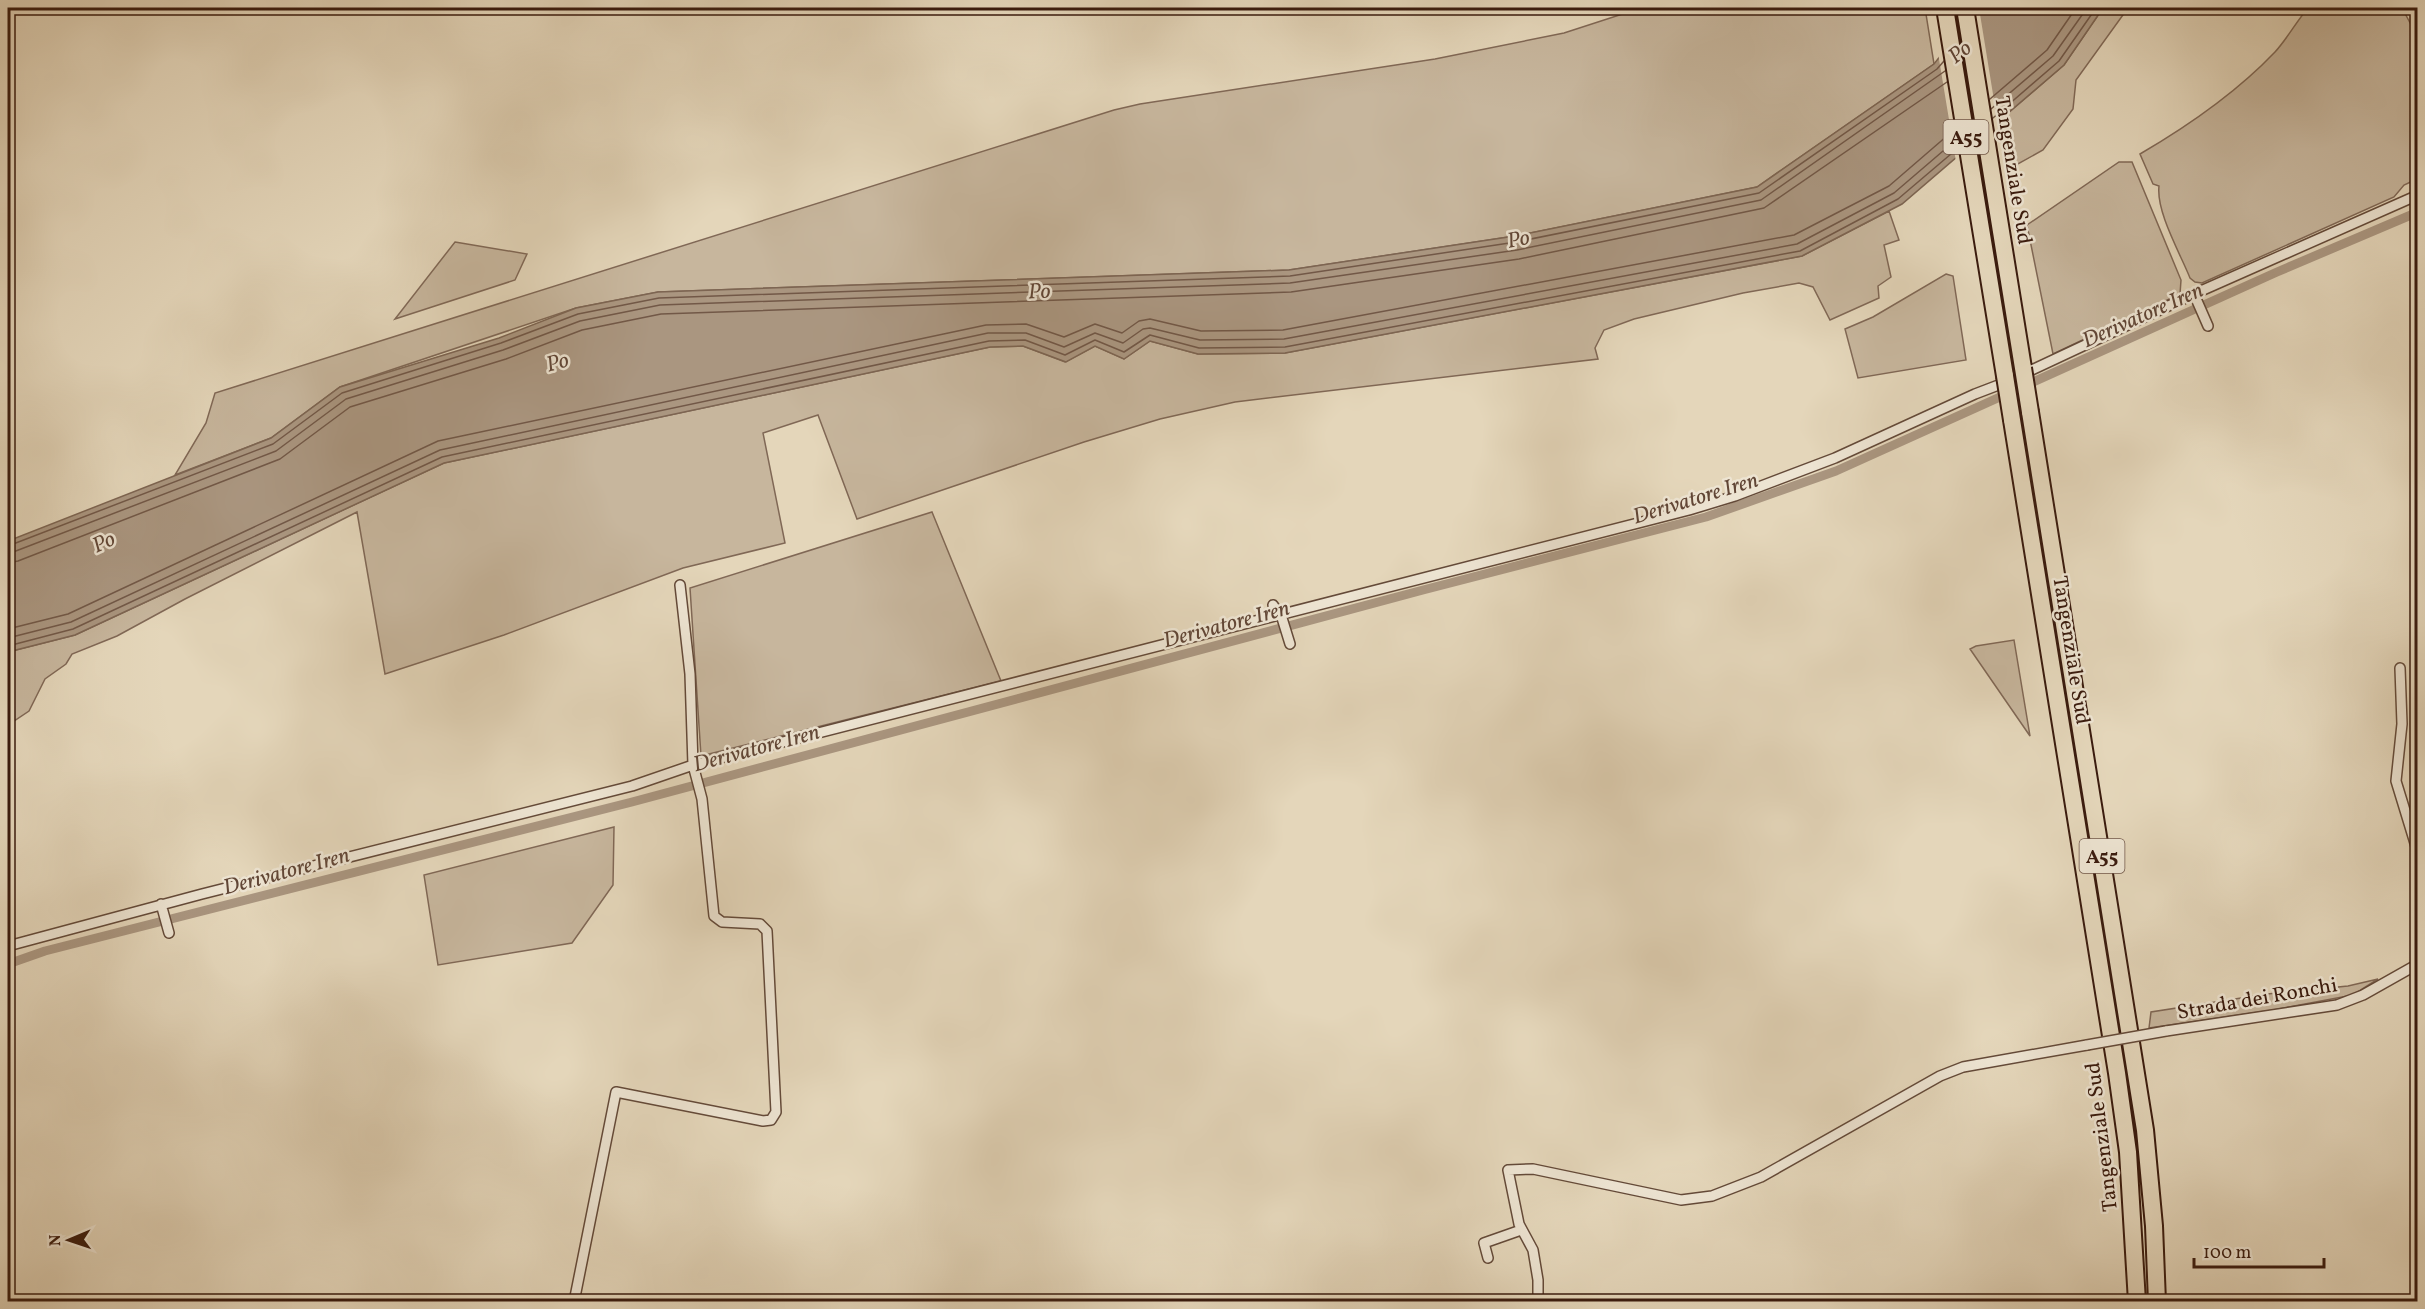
<svg xmlns="http://www.w3.org/2000/svg" width="2425" height="1309" font-family="Vollkorn,serif">
<style>
.green{fill:#c7b69d;stroke:#806856;stroke-width:1.5}
.water{fill:#aa9680;stroke:#7d6552;stroke-width:1.5}
.pier{fill:#e4d6ba}
.lines{fill:none;stroke-linecap:round;stroke-linejoin:round}
.shore{stroke:#725847;stroke-width:1.5}
.canal{stroke:#aa9680;stroke-width:9}
.minor-casing{stroke:#644a39;stroke-width:12}
.motorway-casing{stroke:#3a1b0e;stroke-width:20}
.minor{stroke:#ede4d2;stroke-width:9}
.motorway{stroke:#e4d6ba;stroke-width:16}
.minor-bridge-casing{stroke:#644a39;stroke-width:12;stroke-linecap:butt}
.motorway-bridge-casing{stroke:#3a1b0e;stroke-width:20;stroke-linecap:butt}
.minor-bridge{stroke:#ede4d2;stroke-width:9}
.motorway-bridge{stroke:#e4d6ba;stroke-width:16}
.labels{text-anchor:middle;stroke-width:5;stroke-linejoin:round;paint-order:stroke}
.shield{fill:#ede4d2;stroke:#705749;stroke-width:1.5}
.shield-label{font-size:20px;font-weight:bold;fill:#3a1b0e}
.street-label{font-size:21px;fill:#3a1b0e;stroke:#ede4d2}
.water-label{font-size:22px;font-style:italic;fill:#614636;stroke:#ede4d2}
</style>
<rect width="100%" height="100%" fill="#e4d6ba"/>
<filter id="stains"><feTurbulence type="fractalNoise" baseFrequency=".00333" numOctaves="4"/><feColorMatrix values="0 0 0 0 .2 0 0 0 0 .09 0 0 0 0 .02 0 0 0 .5 -.17"/></filter>
<radialGradient id="worn" r=".72"><stop offset=".6" stop-color="#630" stop-opacity="0"/><stop offset="1" stop-color="#630" stop-opacity=".3"/></radialGradient>
<path class="green" d="M 1641,8 L 1925,8 L 1934,64 L 1757,187 L 1515,236 L 1289,270 L 658,292 L 576,308 L 340,387 L 271,438 L 175,475 L 206,423 L 215,393 L 1114,110 L 1140,104 L 1435,59 L 1564,33 Z
M 2103,8 L 2128,8 L 2076,80 L 2073,109 L 2043,150 L 2007,170 L 2001,119 L 2064,65 Z
M 2308,8 L 2402,8 L 2414,30 L 2417,32 L 2417,179 L 2404,185 L 2394,197 L 2202,283 L 2195,282 L 2190,278 C 2180,253 2156,212 2159,186 L 2153,184 L 2140,154 C 2188,126 2236,93 2275,52 C 2287,39 2296,22 2308,8 Z
M 2119,162 L 2132,162 L 2181,280 L 2180,294 L 2053,354 L 2027,225 Z
M 1889,211 L 1899,240 L 1884,245 L 1891,277 L 1878,286 L 1879,298 L 1830,320 L 1813,287 L 1799,283 L 1743,293 L 1634,319 L 1604,330 L 1595,348 L 1598,359 L 1235,402 L 1160,419 L 1084,442 L 857,519 L 818,415 L 763,433 L 785,543 L 683,568 L 504,635 L 385,674 L 357,512 L 185,599 L 117,636 L 72,654 L 66,664 L 45,679 L 29,711 L 8,725 L 8,652 L 75,635 L 444,463 L 990,347 L 1023,346 L 1065,362 L 1095,346 L 1124,359 L 1150,341 L 1198,354 L 1285,353 L 1802,256 Z
M 455,242 L 527,254 L 515,280 L 395,319 Z
M 1946,274 L 1953,276 L 1966,360 L 1858,378 L 1845,329 L 1873,317 Z
M 932,512 L 1001,681 L 701,756 L 690,588 Z
M 2014,640 L 2030,736 L 1970,649 L 1976,646 Z
M 614,827 L 613,885 L 572,943 L 438,965 L 424,875 Z
M 2378,979 L 2353,995 L 2273,1010 L 2149,1028 L 2151,1012 L 2267,994 L 2348,986 Z"/>
<path class="water" d="M 1978,8 L 2103,8 L 2064,65 L 1902,204 L 1802,256 L 1285,353 L 1198,354 L 1150,341 L 1124,359 L 1095,346 L 1066,362 L 1023,346 L 990,347 L 444,463 L 75,635 L 8,652 L 8,541 L 271,438 L 340,387 L 499,338 L 576,308 L 658,292 L 1289,270 L 1515,236 L 1757,187 L 1934,64 Z"/>
<path class="pier" d="M 1974,8 L 1979,8 L 1998,125 L 1956,162 L 1938,53 Z"/>
<g class="lines">
<path class="shore" d="M 1990,99 L 2047,50 L 2076,8
M 1991,109 L 2053,56 L 2087,8
M 1993,118 L 2059,61 L 2096,8
M 8,546 L 273,444 L 342,393 L 501,343 L 578,314 L 659,298 L 1290,276 L 1516,242 L 1759,193 L 1937,69 L 1944,61
M 8,554 L 276,451 L 346,399 L 503,350 L 580,321 L 660,305 L 1290,283 L 1517,250 L 1761,200 L 1945,71
M 8,563 L 18,561 L 280,459 L 350,407 L 506,359 L 582,330 L 661,314 L 1291,292 L 1519,259 L 1764,208 L 1947,82
M 8,629 L 68,614 L 438,441 L 986,325 L 1026,324 L 1064,337 L 1095,324 L 1122,333 L 1139,321 L 1150,319 L 1201,331 L 1283,330 L 1794,235 L 1889,186 L 1955,129
M 8,638 L 71,622 L 440,450 L 988,333 L 1026,333 L 1064,347 L 1095,333 L 1123,343 L 1143,329 L 1150,328 L 1200,340 L 1284,339 L 1797,244 L 1894,193 L 1957,139
M 8,646 L 73,629 L 442,457 L 989,341 L 1025,340 L 1065,355 L 1095,340 L 1124,352 L 1150,335 L 1199,348 L 1285,347 L 1800,251 L 1898,199 L 1958,148"/>
<path class="canal" d="M 8,964 L 45,951 L 632,802 L 1423,590 L 1706,517 L 1836,471 L 2277,272 L 2418,212"/>
<defs>
<path id="minor" d="M 2194,294 L 2208,326
M 2021,375 L 2194,294 L 2418,195
M 1273,605 L 1282,618 L 1290,644
M 2400,668 L 2402,724 L 2396,781 L 2418,853
M 161,904 L 169,933
M 8,946 L 202,894 L 632,786 L 693,765 L 1689,510 L 1735,496 L 1835,458 L 1975,394 L 2009,381
M 2166,1031 L 2337,1005 L 2363,995 L 2418,964
M 1488,1258 L 1484,1243 L 1521,1230
M 574,1302 L 616,1092 L 763,1121 L 771,1120 L 776,1112 L 767,931 L 760,924 L 722,922 L 714,916 L 702,799 L 693,765 L 690,674 L 680,585
M 1538,1302 L 1538,1280 L 1533,1250 L 1519,1224 L 1508,1170 L 1533,1169 L 1681,1200 L 1712,1196 L 1761,1177 L 1940,1076 L 1963,1067 L 2087,1045"/>
<path id="motorway" d="M 1945,8 L 2005,376
M 1965,8 L 2023,368
M 2030,412 L 2145,1130 L 2154,1226 L 2157,1302
M 2012,420 L 2117,1073 L 2128,1152 L 2137,1302"/>
</defs>
<use href="#minor" class="minor-casing"/>
<use href="#motorway" class="motorway-casing"/>
<use href="#minor" class="minor"/>
<use href="#motorway" class="motorway"/>
<defs>
<path id="minor-bridge" d="M 2087,1045 L 2166,1031"/>
<path id="motorway-bridge" d="M 2023,368 L 2030,412
M 2005,376 L 2012,420"/>
</defs>
<use href="#minor-bridge" class="minor-bridge-casing"/>
<use href="#motorway-bridge" class="motorway-bridge-casing"/>
<use href="#minor-bridge" class="minor-bridge"/>
<use href="#motorway-bridge" class="motorway-bridge"/>
</g>
<g class="labels">
<g class="shield">
<rect x="1943.5" y="120" width="45" height="34" rx="4.5"/>
<rect x="2079.5" y="839" width="45" height="34" rx="4.5"/>
</g>
<g class="shield-label">
<text x="1966" y="144">A55</text>
<text x="2102" y="863">A55</text>
</g>
<g class="street-label">
<text transform="translate(2014 170) rotate(81)" y="7">Tangenziale Sud</text>
<text transform="translate(2072 650) rotate(81)" y="7">Tangenziale Sud</text>
<text transform="translate(2257 998) rotate(-10)" y="7">Strada dei Ronchi</text>
<text transform="translate(2101 1137) rotate(-97)" y="7">Tangenziale Sud</text>
</g>
<g class="water-label">
<text transform="translate(1959 51) rotate(-39)" y="8">Po</text>
<text transform="translate(1518 238) rotate(-11)" y="8">Po</text>
<text transform="translate(1039 290) rotate(-3)" y="8">Po</text>
<text transform="translate(2142 314) rotate(-24)" y="8">Derivatore Iren</text>
<text transform="translate(557 361) rotate(-15)" y="8">Po</text>
<text transform="translate(1695 497) rotate(-17)" y="8">Derivatore Iren</text>
<text transform="translate(103 541) rotate(-25)" y="8">Po</text>
<text transform="translate(1226 623) rotate(-15)" y="8">Derivatore Iren</text>
<text transform="translate(756 747) rotate(-15)" y="8">Derivatore Iren</text>
<text transform="translate(286 870) rotate(-15)" y="8">Derivatore Iren</text>
</g>
</g>
<rect width="2425" height="1309" fill="none" stroke="#e4d6ba" stroke-width="30"/>
<rect x="9" y="9" width="2407" height="1291" fill="none" stroke="#3a1b0e" stroke-width="3"/>
<rect x="15" y="15" width="2395" height="1279" fill="none" stroke="#3a1b0e" stroke-width="1.5"/>
<g transform="translate(69 1240) rotate(268)" stroke="#ede4d2" stroke-width="4.5" paint-order="stroke">
<path d="M0-4.5L10 22L0 15L-10 22Z" fill="#3a1b0e"/>
<text y="-9" font-size="16" font-weight="bold" text-anchor="middle" fill="#3a1b0e">N</text>
</g>
<path d="M2194 1258v9h130v-9" fill="none" stroke="#3a1b0e" stroke-width="3"/>
<text x="2203" y="1258" font-size="18" fill="#3a1b0e" stroke="#ede4d2" stroke-width="4.5" paint-order="stroke">100 m</text>
<rect width="100%" height="100%" filter="url(#stains)"/>
<rect width="100%" height="100%" fill="url(#worn)"/>
</svg>
